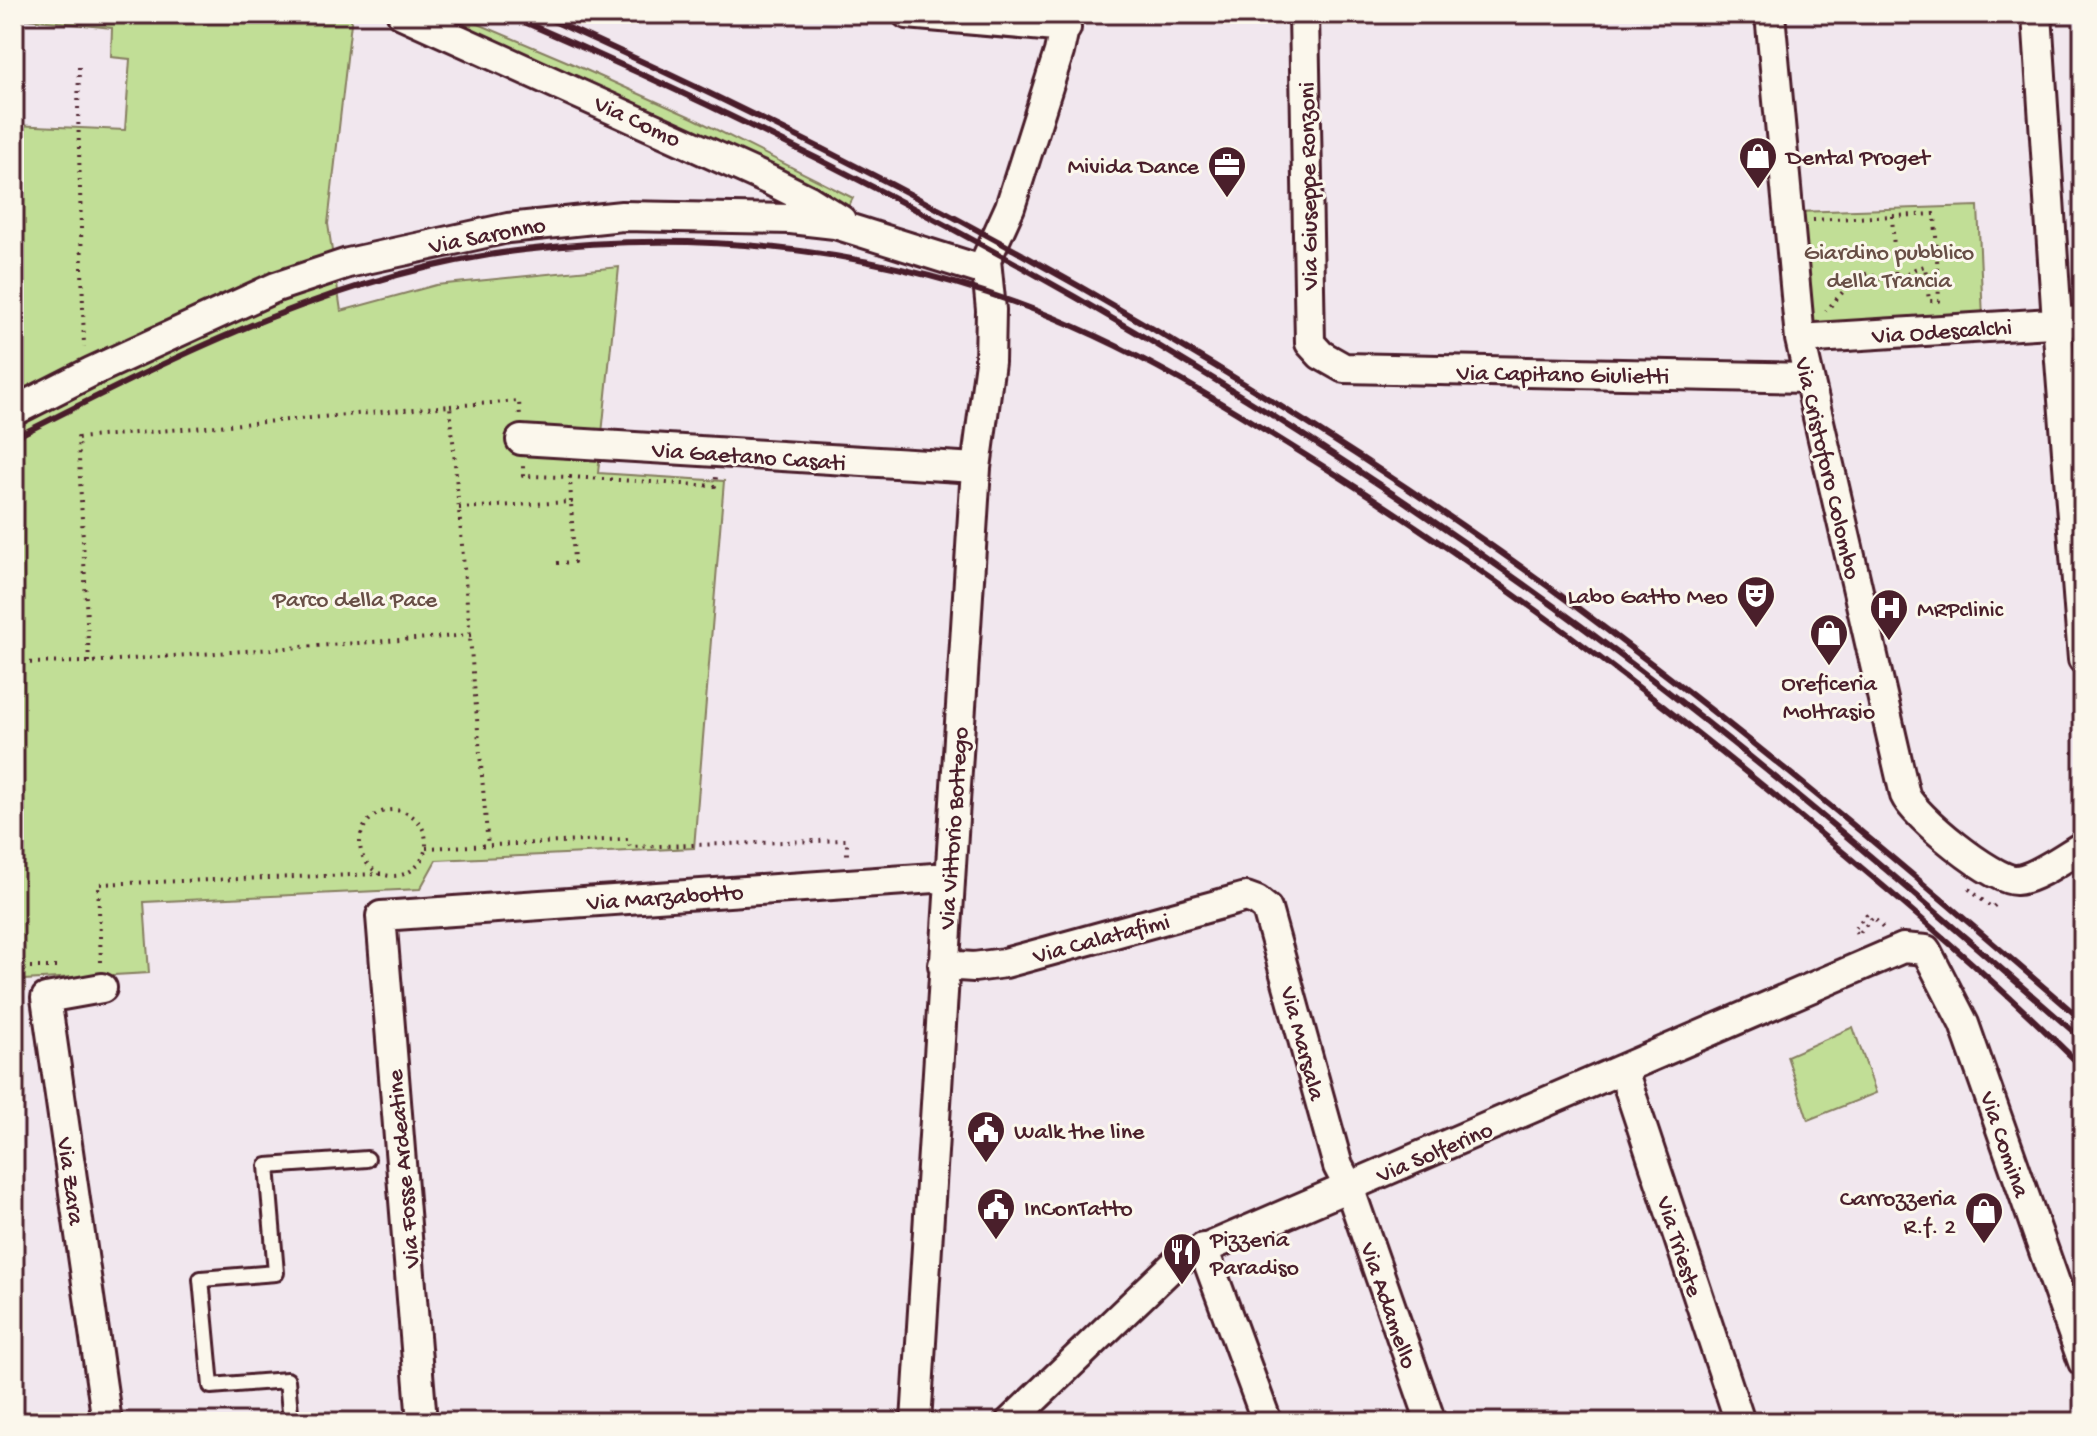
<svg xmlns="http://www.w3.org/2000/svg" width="2097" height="1436" font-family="'Gochi Hand',sans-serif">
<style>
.green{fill:#c1de96;stroke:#867e60;stroke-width:2}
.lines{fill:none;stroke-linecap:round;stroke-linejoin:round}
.service-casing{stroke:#4a1f2b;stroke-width:20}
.minor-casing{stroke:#4a1f2b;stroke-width:34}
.path{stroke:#4a1f2b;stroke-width:4;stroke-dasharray:2 6;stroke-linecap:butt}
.service{stroke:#fbf7ec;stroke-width:14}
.minor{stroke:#fbf7ec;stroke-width:28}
.rail{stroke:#4a1f2b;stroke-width:6}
.labels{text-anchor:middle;stroke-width:6;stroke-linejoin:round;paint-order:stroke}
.street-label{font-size:24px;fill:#4a1f2b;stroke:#fbf7ec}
.poi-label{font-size:24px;fill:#4a1f2b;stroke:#fbf7ec;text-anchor:start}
.park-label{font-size:24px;fill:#684f46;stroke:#fbf7ec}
</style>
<rect width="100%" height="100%" fill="#f1e7ee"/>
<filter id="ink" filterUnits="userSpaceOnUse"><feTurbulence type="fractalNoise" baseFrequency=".0125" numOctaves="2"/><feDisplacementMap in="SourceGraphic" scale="16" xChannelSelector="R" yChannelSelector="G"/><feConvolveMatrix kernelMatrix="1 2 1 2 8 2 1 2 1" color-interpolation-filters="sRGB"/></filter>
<g filter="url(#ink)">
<path class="green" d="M 18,14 L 352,14 L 328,224 L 341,311 L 436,285 L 619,267 L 598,473 L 724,481 L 694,848 L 436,860 L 420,889 L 144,902 L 149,973 L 24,980 L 25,990 L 14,991 L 14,125 L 125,130 L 130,59 L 111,57 L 112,28 L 18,18 Z
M 424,14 L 455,14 L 566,61 L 693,118 L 853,198 L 846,211 Z
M 1978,206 L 1983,318 L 1807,325 L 1796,212 Z
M 1853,1027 L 1876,1093 L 1808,1120 L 1787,1056 Z"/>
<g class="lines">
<defs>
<path id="service" d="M 291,1422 L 287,1380 L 211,1386 L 201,1279 L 276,1273 L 267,1166 L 367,1159"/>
<path id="minor" d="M 402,14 L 769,180 L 809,200 L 841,220
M 907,14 L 1066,28
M 1304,14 L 1310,343 L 1321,355 L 1344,368 L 1808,378
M 1770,14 L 1800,339 L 1905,795 C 1914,816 1993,881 2016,880 C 2035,879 2066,856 2083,846
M 2037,14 L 2057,322 L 2083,659
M 1800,339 L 2083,321
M 14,411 L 91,372 L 276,287 L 348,263 L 508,228 L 622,216 L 791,219 L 835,224 L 985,271
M 521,440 L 976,468
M 943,965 L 974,967 L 1005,963 L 1246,897 L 1257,901 L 1267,909 L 1338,1166 L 1349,1187 L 1431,1422
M 102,988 L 46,998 L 107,1422
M 1623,1070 L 1740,1422
M 1203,1248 L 1267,1422
M 422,1422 L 381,916 L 949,877
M 916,1422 L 976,468 L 990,362 L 991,310 L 986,260 L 1010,207 L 1059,52 L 1067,14
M 1010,1422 L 1179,1260 L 1903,948 L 1926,950 L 1964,1024 L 2083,1362"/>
</defs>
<use href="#service" class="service-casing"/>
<use href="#minor" class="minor-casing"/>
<path class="path" d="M 82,20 L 83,14
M 79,67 L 78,110 L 84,347
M 1892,216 L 1896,281
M 1813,220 L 1935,214 L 1939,301 L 1929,301 L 1925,266 L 1915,269 L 1892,284 L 1869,273 L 1856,277 L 1826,311
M 450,406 L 519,401 L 520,418
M 570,477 L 715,486 L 716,477
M 459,508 L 571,502 L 570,477 L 523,476 L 523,466
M 557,563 L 574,562 L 571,502
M 89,662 L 78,438 L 450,406 L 488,846
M 14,663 L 89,662 L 471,635
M360 843a33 33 0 1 1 66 0a33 33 0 1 1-66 0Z
M 426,848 L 628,839 L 630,847 L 847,840 L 847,857
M 1969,889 L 1992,908 L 1999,901
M 1867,914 L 1853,930 L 1858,935 L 1873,917 L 1883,928
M 101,962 L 98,884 L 381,874
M 14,967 L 59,967"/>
<use href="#service" class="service"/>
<use href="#minor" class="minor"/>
<path class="rail" d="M 506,14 C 889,178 1257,386 1592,634 C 1763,761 1923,900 2083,1040
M 538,14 C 874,164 1194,337 1496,549 C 1702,694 1893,856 2083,1021
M 14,438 C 178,355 339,272 524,250 C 690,230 859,246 1016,303 C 1133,345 1236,411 1340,477 C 1504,581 1659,699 1808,823 C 1903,902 1996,981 2083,1068"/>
</g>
</g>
<defs>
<symbol id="shop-pin" viewBox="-11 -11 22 30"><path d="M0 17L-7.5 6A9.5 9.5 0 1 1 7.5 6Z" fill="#4a1f2b" stroke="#fbf7ec"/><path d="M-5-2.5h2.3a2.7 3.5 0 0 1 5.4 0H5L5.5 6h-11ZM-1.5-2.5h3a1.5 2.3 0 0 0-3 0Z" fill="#fff"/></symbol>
<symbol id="office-pin" viewBox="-11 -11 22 30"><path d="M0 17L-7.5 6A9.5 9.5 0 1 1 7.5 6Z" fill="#4a1f2b" stroke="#fbf7ec"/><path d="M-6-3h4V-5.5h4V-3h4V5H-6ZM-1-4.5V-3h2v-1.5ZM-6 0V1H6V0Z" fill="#fff"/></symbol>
<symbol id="theatre-pin" viewBox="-11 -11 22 30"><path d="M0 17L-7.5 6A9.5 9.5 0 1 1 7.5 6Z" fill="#4a1f2b" stroke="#fbf7ec"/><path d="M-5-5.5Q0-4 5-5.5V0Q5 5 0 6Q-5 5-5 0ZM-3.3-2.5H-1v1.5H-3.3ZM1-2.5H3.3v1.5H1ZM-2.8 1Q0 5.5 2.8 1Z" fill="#fff"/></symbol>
<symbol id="hospital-pin" viewBox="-11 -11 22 30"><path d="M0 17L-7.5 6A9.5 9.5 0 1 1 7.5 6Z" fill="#4a1f2b" stroke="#fbf7ec"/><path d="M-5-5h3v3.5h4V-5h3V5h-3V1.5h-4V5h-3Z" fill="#fff"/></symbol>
<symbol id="civic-pin" viewBox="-11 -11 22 30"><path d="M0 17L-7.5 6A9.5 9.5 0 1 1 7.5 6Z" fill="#4a1f2b" stroke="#fbf7ec"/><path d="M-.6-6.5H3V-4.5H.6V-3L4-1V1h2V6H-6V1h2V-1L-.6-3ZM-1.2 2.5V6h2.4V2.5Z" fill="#fff"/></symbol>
<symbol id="restaurant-pin" viewBox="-11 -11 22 30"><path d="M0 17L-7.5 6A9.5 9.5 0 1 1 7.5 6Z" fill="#4a1f2b" stroke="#fbf7ec"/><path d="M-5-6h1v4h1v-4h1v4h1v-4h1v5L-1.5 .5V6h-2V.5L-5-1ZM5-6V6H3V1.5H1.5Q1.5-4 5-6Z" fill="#fff"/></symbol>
</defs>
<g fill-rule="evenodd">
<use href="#shop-pin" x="1736" y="134" width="44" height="60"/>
<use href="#office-pin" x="1205" y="143" width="44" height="60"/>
<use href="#theatre-pin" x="1734" y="573" width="44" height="60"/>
<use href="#hospital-pin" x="1867" y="586" width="44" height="60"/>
<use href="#shop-pin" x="1807" y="611" width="44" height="60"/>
<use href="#civic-pin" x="964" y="1108" width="44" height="60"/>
<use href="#civic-pin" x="974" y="1185" width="44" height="60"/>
<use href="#shop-pin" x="1962" y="1189" width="44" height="60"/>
<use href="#restaurant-pin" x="1160" y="1230" width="44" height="60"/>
</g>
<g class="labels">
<g class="street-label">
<text transform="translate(638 120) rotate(25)" y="8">Via Como</text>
<text transform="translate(1307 186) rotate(-91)" y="8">Via Giuseppe Ronzoni</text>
<text transform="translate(487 234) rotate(-11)" y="8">Via Saronno</text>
<text transform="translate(1942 330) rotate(-4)" y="8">Via Odescalchi</text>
<text transform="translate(1563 373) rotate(1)" y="8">Via Capitano Giulietti</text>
<text transform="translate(749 455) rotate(4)" y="8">Via Gaetano Casati</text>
<text transform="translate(1829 468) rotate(77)" y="8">Via Cristoforo Colombo</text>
<text transform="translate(952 828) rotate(-86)" y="8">Via Vittorio Bottego</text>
<text transform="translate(665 896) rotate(-4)" y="8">Via Marzabotto</text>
<text transform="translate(1101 937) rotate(-15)" y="8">Via Calatafimi</text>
<text transform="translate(1304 1043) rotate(75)" y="8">Via Marsala</text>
<text transform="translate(2006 1144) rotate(71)" y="8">Via Comina</text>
<text transform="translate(1434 1151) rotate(-23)" y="8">Via Solferino</text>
<text transform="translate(402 1169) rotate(-95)" y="8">Via Fosse Ardeatine</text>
<text transform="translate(72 1181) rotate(82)" y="8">Via Zara</text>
<text transform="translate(1681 1246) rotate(72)" y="8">Via Trieste</text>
<text transform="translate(1390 1305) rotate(71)" y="8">Via Adamello</text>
</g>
<g class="poi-label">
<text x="1786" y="164">Dental Proget</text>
<text x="1199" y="173" text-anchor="end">Mivida Dance</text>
<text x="1728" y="603" text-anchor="end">Labo Gatto Meo</text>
<text x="1917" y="616">MRPclinic</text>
<text x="1829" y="690" text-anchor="middle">Oreficeria<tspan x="1829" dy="28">Moltrasio</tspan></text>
<text x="1014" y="1138">Walk the line</text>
<text x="1956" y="1205" text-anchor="end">Carrozzeria<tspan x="1956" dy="28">R.f. 2</tspan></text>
<text x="1024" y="1215">InConTatto</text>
<text x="1210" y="1246">Pizzeria<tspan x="1210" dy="28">Paradiso</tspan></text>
</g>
<g class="park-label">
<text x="1889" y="259">Giardino pubblico<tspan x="1889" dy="28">della Trancia</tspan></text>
<text x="355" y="606">Parco della Pace</text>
</g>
</g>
<rect width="2097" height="1436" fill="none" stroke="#fbf7ec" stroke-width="48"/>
<rect x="24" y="24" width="2049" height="1388" fill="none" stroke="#4a1f2b" stroke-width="3" filter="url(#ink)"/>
</svg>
